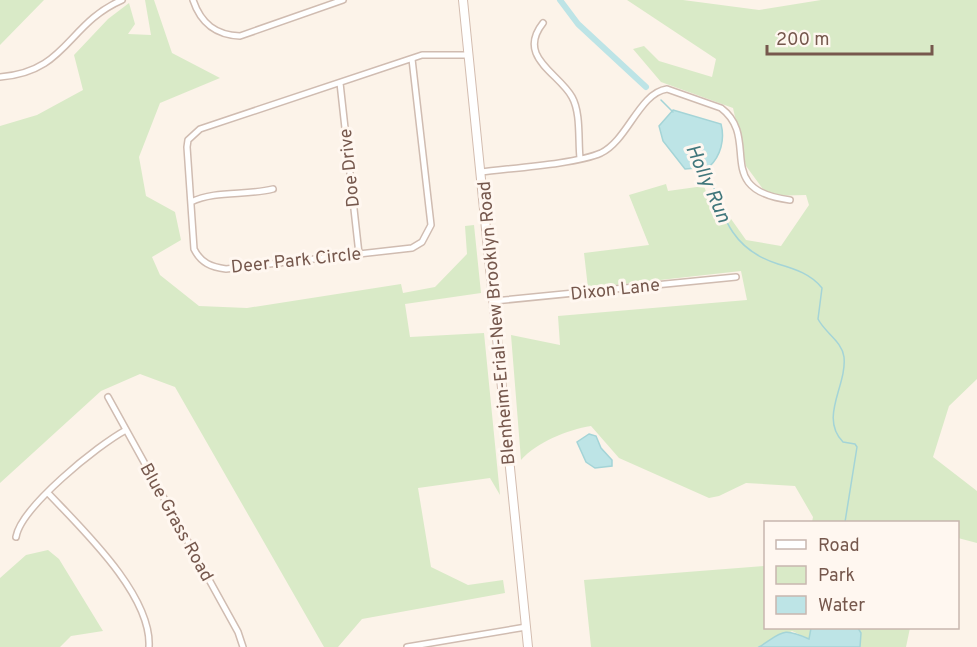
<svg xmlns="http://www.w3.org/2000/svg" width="977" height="647" font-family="Overpass,sans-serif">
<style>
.green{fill:#d9eac7}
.water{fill:#bde4e6;stroke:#a4d4d7;stroke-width:1.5}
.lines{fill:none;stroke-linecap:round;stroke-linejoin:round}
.stream{stroke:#a4d4d7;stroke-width:1.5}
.canal{stroke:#bde4e6;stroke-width:6}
.street-casing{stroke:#d0bcb1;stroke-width:8}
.secondary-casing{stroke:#d3bcaf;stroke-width:10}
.street{stroke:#fff;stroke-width:5}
.secondary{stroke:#fff;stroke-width:8}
.labels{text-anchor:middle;stroke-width:6;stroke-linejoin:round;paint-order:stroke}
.street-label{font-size:18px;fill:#76584d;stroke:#fff7f0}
.water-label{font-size:20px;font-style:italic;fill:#40767b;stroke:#fff7f0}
</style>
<rect width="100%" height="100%" fill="#fcf3e9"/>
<path class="green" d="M 0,0 L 44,0 L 0,45 Z
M 145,0 L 154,0 L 172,53 L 220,78 L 160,103 L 139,157 L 146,196 L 175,212 L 181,240 L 152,257 L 160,275 L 199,306 L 247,308 L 401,284 L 403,293 L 435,287 L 467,254 L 465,226 L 474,225 L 481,293 L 405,304 L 410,337 L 484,333 L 500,495 L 490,478 L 418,488 L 431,567 L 468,585 L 503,580 L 505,593 L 362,619 L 338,647 L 324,647 L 175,387 L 140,374 L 101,391 L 0,483 L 0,126 L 37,115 L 83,90 L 74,55 L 108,19 L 129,3 L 135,24 L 128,34 L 151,35 Z
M 627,0 L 683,0 L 759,10 L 821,0 L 977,0 L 977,379 L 949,406 L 933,457 L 977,491 L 977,543 L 958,538 L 958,522 L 812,522 L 813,517 L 795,486 L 746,483 L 719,496 L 709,498 L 619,458 L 591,426 C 567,430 537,442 521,460 L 511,335 L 560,345 L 558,316 L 747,300 L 741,271 L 588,288 L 584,253 L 649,245 L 629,195 L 666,184 L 668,191 L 704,186 L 710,203 L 719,202 L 746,240 L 781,246 L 809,205 L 806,195 L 768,196 L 746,166 L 733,108 L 661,82 L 633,49 L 644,46 L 659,61 L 712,77 L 716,59 Z
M 48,550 L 59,559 L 103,631 L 71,636 L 60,647 L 0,647 L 0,578 L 26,555 Z
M 765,566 L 766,628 L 811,628 L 809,639 L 792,631 L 764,647 L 591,647 L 584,580 Z
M 858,628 L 910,628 L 906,647 L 856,647 Z"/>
<path class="water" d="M 673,110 L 721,124 C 725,139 721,156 709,167 L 685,169 L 663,141 L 659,126 Z
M 589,434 L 596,436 L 601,448 L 612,460 L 612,466 L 595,468 L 586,462 L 577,442 Z
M 811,628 L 858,628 L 861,633 L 860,647 L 759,647 C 783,632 782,627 809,639 Z"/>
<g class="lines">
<path class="stream" d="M 661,100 L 673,112
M 707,167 C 722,211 727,248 778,264 C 795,269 811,274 822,288 L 818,319 C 825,333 842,341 844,357 C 847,386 819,417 843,442 L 855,444 L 857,447 L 845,522"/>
<path class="canal" d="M 560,0 L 578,24 L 646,87"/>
<defs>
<path id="street" d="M 193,0 C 201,24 216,35 240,36 L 343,0
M 543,23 C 516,57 559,73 572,97 C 581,113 578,140 580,158
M 412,59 L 431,225 L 422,242 L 412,248 L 226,269 C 211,267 201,263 194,249 L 187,147 L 188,140 L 200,129 L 422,55 L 468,55
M 0,77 C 67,72 67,24 122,0
M 340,83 L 359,254
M 481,172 C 512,168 576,164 601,153 C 628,140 639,93 667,89 L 721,108 C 762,139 711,190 790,200
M 191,202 C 216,190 246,196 273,189
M 494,301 L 736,277
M 108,397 L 238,632 L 243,647
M 48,493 C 82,529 152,595 149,647
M 16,537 C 21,507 98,445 126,430
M 407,647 L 526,627"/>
<path id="secondary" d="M 463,0 L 528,647"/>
</defs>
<use href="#street" class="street-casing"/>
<use href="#secondary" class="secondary-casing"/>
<use href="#street" class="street"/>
<use href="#secondary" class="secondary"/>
</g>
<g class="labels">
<g class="street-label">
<text transform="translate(349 168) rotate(-96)" y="6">Doe Drive</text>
<text transform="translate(296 260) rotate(-6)" y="6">Deer Park Circle</text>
<text transform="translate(615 289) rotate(-6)" y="6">Dixon Lane</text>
<text transform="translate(496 323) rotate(-95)" y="6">Blenheim-Erial-New Brooklyn Road</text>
<text transform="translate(177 522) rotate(61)" y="6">Blue Grass Road</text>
</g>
<g class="water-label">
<text transform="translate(709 183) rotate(66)" y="7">Holly Run</text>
</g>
</g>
<rect x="764" y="521" width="195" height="108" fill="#fff7f0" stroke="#c8b7af" stroke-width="1.5"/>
<rect x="776" y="540" width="30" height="9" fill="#ffffff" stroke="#c8b7af" stroke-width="1.5"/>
<text x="818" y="551" font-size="18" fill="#76584d">Road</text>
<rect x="776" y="566" width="30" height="18" fill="#d9eac7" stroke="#c8b7af" stroke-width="1.5"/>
<text x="818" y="581" font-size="18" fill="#76584d">Park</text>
<rect x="776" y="596" width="30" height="18" fill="#bde4e6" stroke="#c8b7af" stroke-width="1.5"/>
<text x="818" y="611" font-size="18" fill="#76584d">Water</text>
<path d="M767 45v9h165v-9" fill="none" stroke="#76584d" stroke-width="3"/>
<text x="776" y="45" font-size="18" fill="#76584d" stroke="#fff7f0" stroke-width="4.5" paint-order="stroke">200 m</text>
</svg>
